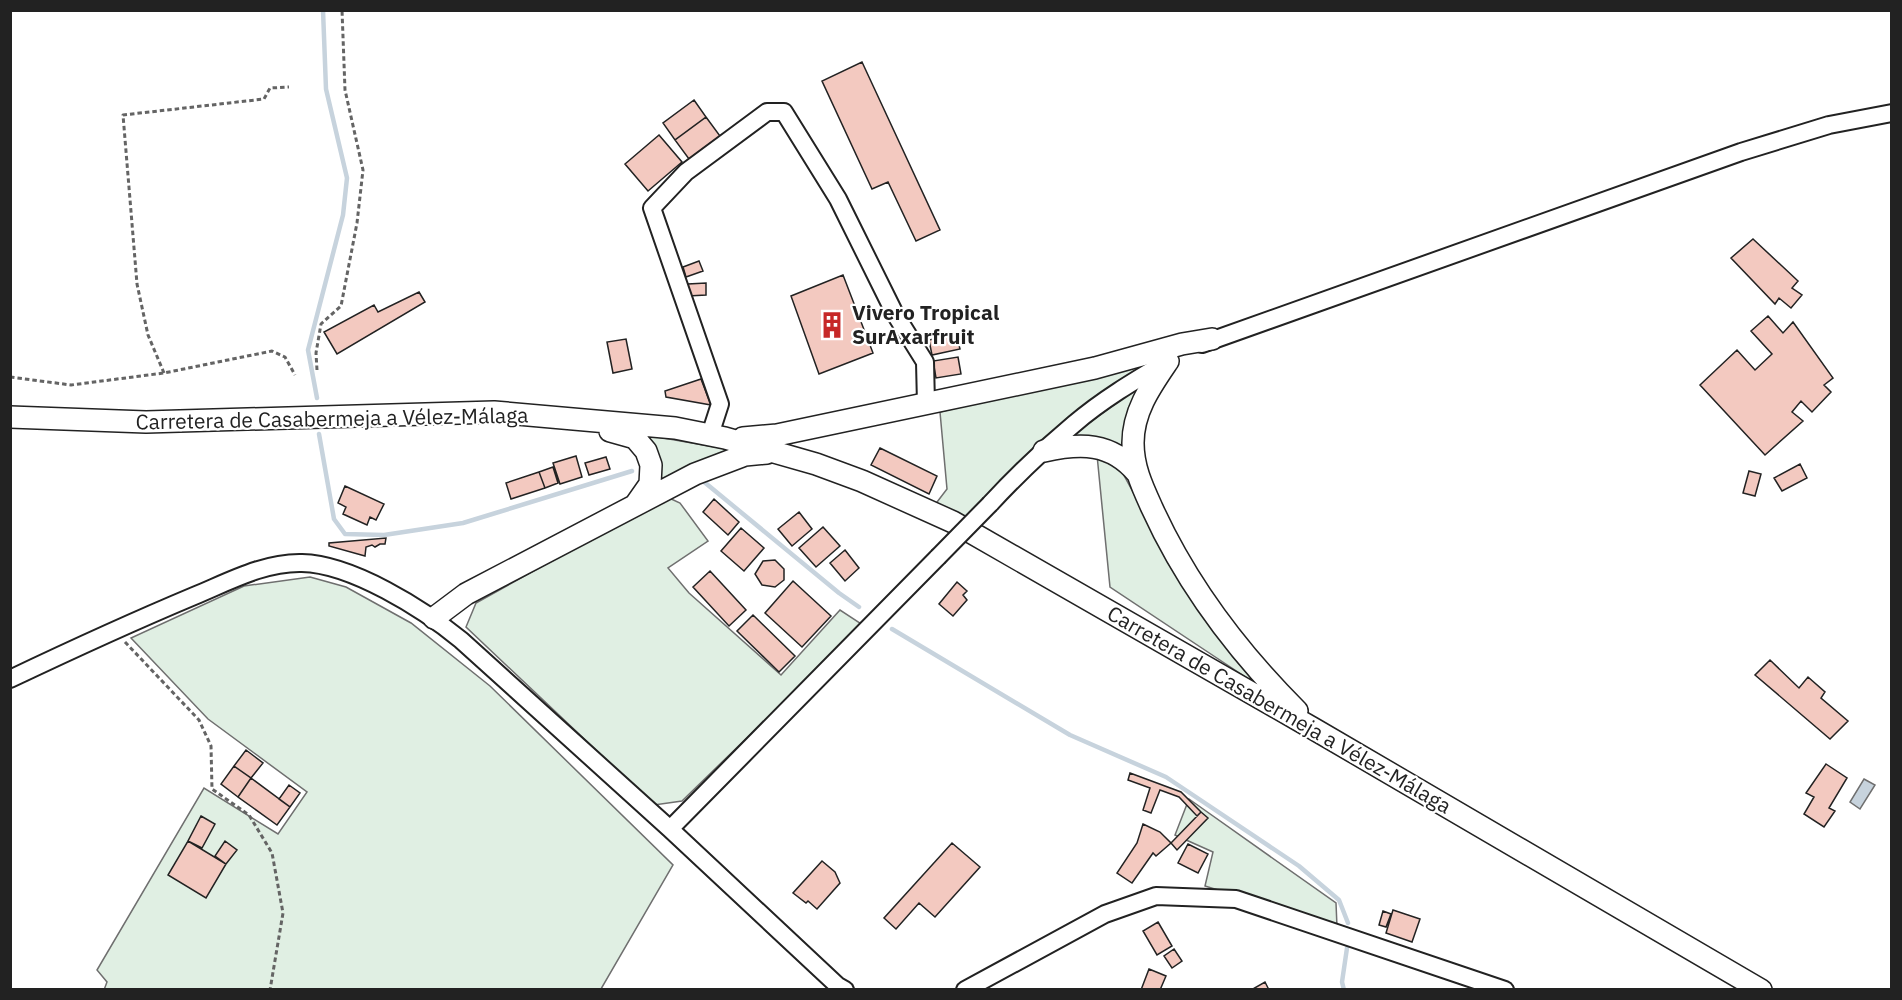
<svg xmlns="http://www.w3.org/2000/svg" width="1902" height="1000" font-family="'IBM Plex Sans',sans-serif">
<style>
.green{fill:#e0efe3;stroke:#6f6f6f;stroke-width:1.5}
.water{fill:#c7d3dd;stroke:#6f6f6f;stroke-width:1.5}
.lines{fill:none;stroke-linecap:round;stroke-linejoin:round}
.stream{stroke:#c7d3dd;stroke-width:4.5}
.building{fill:#f3c9c0;stroke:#222;stroke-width:1.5}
.minor-casing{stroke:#222;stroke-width:20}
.major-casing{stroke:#222;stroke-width:24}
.path{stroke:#646464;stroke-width:3;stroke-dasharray:4.5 3;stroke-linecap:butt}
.minor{stroke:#fff;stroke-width:16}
.major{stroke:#fff;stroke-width:21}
.minor-bridge-casing{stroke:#222;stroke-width:20;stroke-linecap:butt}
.minor-bridge{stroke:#fff;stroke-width:16}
.labels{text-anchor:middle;stroke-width:4.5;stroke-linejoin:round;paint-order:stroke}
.poi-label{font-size:21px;font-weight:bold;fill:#222;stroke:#fff;text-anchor:start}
.street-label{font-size:21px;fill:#222;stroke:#fff}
</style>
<rect width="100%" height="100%" fill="#fff"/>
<path class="green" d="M 1158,357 L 963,521 L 934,506 L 947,489 L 940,412 Z
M 1144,383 L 1127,458 L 1067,439 Z
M 646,435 L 738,451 L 658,488 C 661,464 660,455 646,435 Z
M 1097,455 L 1121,470 L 1193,602 L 1268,692 L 1110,587 Z
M 667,497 L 680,503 L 708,541 L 668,568 L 689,593 L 781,675 L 840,610 L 863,625 L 682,801 L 654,805 L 466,627 L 476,603 Z
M 310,577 L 346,587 L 411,623 L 490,686 L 673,865 L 601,989 L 104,990 L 107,982 L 97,970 L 204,788 L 278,834 L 307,792 L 208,719 L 131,638 L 244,586 Z
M 1189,799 L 1336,903 L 1337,927 L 1205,886 L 1213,852 L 1175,835 Z"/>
<path class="water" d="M 1864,779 L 1875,785 L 1860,809 L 1850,802 Z"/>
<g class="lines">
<path class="stream" d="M 317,398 L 308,350 L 343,215 L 347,178 L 326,89 L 323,10
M 319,434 L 334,519 L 345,534 L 384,535 L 463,523 L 632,471
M 703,481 L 839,593 L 859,607
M 892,629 L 1070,735 L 1166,777 L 1299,866 L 1339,900 L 1348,923
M 1344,990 L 1342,982 L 1347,948"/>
</g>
<path class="building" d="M 862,62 L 940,230 L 916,241 L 888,182 L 872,189 L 822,81 Z
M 694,100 L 706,117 L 675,140 L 663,123 Z
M 706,117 L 720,136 L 689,159 L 675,140 Z
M 659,135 L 682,162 L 648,191 L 625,164 Z
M 1753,239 L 1798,281 L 1792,288 L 1802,295 L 1791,308 L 1779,298 L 1775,304 L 1731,258 Z
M 699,261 L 703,271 L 686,277 L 683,267 Z
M 843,275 L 873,353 L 819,374 L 791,296 Z
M 706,283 L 706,295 L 688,296 L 688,284 Z
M 419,292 L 425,302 L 337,354 L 324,332 L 374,305 L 378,312 Z
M 1768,316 L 1783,333 L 1793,322 L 1833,378 L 1824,385 L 1831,392 L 1812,412 L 1801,401 L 1792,412 L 1803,421 L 1765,455 L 1700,385 L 1737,350 L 1755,370 L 1772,354 L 1751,331 Z
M 956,334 L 960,349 L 932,355 L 929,340 Z
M 626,339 L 632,369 L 613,373 L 607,342 Z
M 958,357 L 961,374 L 936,378 L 933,361 Z
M 701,379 L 711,405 L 666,397 L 665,391 Z
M 880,448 L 937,476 L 929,494 L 871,465 Z
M 576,456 L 582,477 L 560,484 L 553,463 Z
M 606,457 L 610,469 L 589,475 L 585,463 Z
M 1800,464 L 1807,478 L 1782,491 L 1774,478 Z
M 553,467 L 558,483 L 545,488 L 539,472 Z
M 1749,471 L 1761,474 L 1755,496 L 1743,493 Z
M 539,472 L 545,488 L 511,499 L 506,483 Z
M 345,486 L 384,504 L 376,520 L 370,517 L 367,525 L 343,514 L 346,507 L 338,503 Z
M 714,499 L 739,522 L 728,535 L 703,512 Z
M 799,512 L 812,529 L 792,546 L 778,529 Z
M 823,527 L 840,546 L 816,567 L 799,548 Z
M 741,528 L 764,548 L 744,571 L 721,551 Z
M 386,538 L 385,544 L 380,544 L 375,547 L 372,545 L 366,547 L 365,556 L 329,546 L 329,543 Z
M 845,550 L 859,568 L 845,581 L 830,563 Z
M 775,560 L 784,569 L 784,580 L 775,587 L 762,585 L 755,574 L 763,561 Z
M 710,571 L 746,610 L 729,626 L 693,587 Z
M 793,581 L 831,616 L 802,647 L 765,613 Z
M 957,582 L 967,591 L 963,595 L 967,600 L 953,616 L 939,604 Z
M 753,615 L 795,656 L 779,672 L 737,631 Z
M 1770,660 L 1799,688 L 1808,677 L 1825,692 L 1821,698 L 1848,721 L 1830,739 L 1755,675 Z
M 246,750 L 263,763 L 251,778 L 234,766 Z
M 1826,764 L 1847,778 L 1829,808 L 1835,811 L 1824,827 L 1804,814 L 1814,797 L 1806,793 Z
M 234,766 L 251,778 L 238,797 L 221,784 Z
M 1130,773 L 1181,792 L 1201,812 L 1197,816 L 1179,797 L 1160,790 L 1151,813 L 1143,810 L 1150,788 L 1128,780 Z
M 251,778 L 290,807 L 277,825 L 238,797 Z
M 289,785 L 300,793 L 290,807 L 279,799 Z
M 1201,812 L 1208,818 L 1177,850 L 1171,843 Z
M 201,816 L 215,824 L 202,848 L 188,841 Z
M 1143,824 L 1160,832 L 1171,843 L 1156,856 L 1153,853 L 1132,883 L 1117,873 L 1137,843 Z
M 188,841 L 226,864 L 206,898 L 168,875 Z
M 225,841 L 237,850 L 226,864 L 215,856 Z
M 952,843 L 980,867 L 935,917 L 919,903 L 896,929 L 884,918 Z
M 1188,844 L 1208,854 L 1198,873 L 1178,863 Z
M 822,861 L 835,872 L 840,883 L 817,909 L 808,901 L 806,903 L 793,893 Z
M 1393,910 L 1420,919 L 1412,942 L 1386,933 Z
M 1383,911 L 1391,914 L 1386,927 L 1379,925 Z
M 1158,922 L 1172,946 L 1157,955 L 1143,931 Z
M 1174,949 L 1182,961 L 1172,968 L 1164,956 Z
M 1149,969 L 1166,976 L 1160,990 L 1141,990 Z
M 1265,982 L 1269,990 L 1251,990 Z"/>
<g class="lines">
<defs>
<path id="minor" d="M 1202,344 L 1741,152 L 1829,125 L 1892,113
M 710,435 L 720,404 L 652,208 L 686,172 L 767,112 L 784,112 L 838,199 L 895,314 L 925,362 L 926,404
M 990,504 C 1016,476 1044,449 1074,424 C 1102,400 1134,381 1166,362
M 10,679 C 71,650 132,622 194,596 C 228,582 264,562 302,563 C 352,564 423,609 461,640 L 670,829 L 838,986 L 845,990
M 670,829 L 938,557
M 965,990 L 1105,914 L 1156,896 L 1236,899 L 1505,990"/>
<path id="major" d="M 1168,361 C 1151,386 1133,411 1133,443 C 1133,467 1142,486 1152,508 C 1187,585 1237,651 1297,711
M 10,417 L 146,422 L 494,412 L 675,428 L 725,438 L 816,464 L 862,481 L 953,522 L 1314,729 L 1761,990
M 610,431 L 635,438 L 646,451 L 651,465 L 650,484 L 636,504
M 743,438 L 777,435 L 1095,368 L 1182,344 L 1212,339
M 1044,451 C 1080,443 1111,442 1137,473
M 434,618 L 466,594 L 695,474 L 745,455 L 767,453"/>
</defs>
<use href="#minor" class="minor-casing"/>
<use href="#major" class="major-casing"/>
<path class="path" d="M 317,370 L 316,353 L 321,324 L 341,306 L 357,223 L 363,170 L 345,90 L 342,10
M 164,373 L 148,335 L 137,284 L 123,115 L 264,99 L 270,88 L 289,87
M 10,377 L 71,385 L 164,373 L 272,351 L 285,357 L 295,375
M 125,642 L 199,720 L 211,746 L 212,789 L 249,815 L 272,853 L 283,913 L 270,990"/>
<use href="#minor" class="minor"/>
<use href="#major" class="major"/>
<defs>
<path id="minor-bridge" d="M 938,557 L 990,504"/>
</defs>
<use href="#minor-bridge" class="minor-bridge-casing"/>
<use href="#minor-bridge" class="minor-bridge"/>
</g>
<defs>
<symbol id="building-bare" viewBox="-9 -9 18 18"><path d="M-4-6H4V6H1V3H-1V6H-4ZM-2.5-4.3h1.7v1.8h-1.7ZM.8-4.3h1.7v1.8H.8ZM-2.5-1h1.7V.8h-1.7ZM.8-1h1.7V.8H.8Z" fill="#c62828" stroke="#fff" stroke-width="2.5" paint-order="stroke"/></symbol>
</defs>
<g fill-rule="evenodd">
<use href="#building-bare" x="813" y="306" width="38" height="38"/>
</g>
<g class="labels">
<g class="poi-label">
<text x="852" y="320">Vivero Tropical<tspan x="852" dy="24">SurAxarfruit</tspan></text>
</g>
<g class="street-label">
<text transform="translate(332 419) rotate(-1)" y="7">Carretera de Casabermeja a Vélez-Málaga</text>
<text transform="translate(1279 710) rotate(30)" y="7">Carretera de Casabermeja a Vélez-Málaga</text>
</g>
</g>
<rect width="1902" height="1000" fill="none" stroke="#222222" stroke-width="24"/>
</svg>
